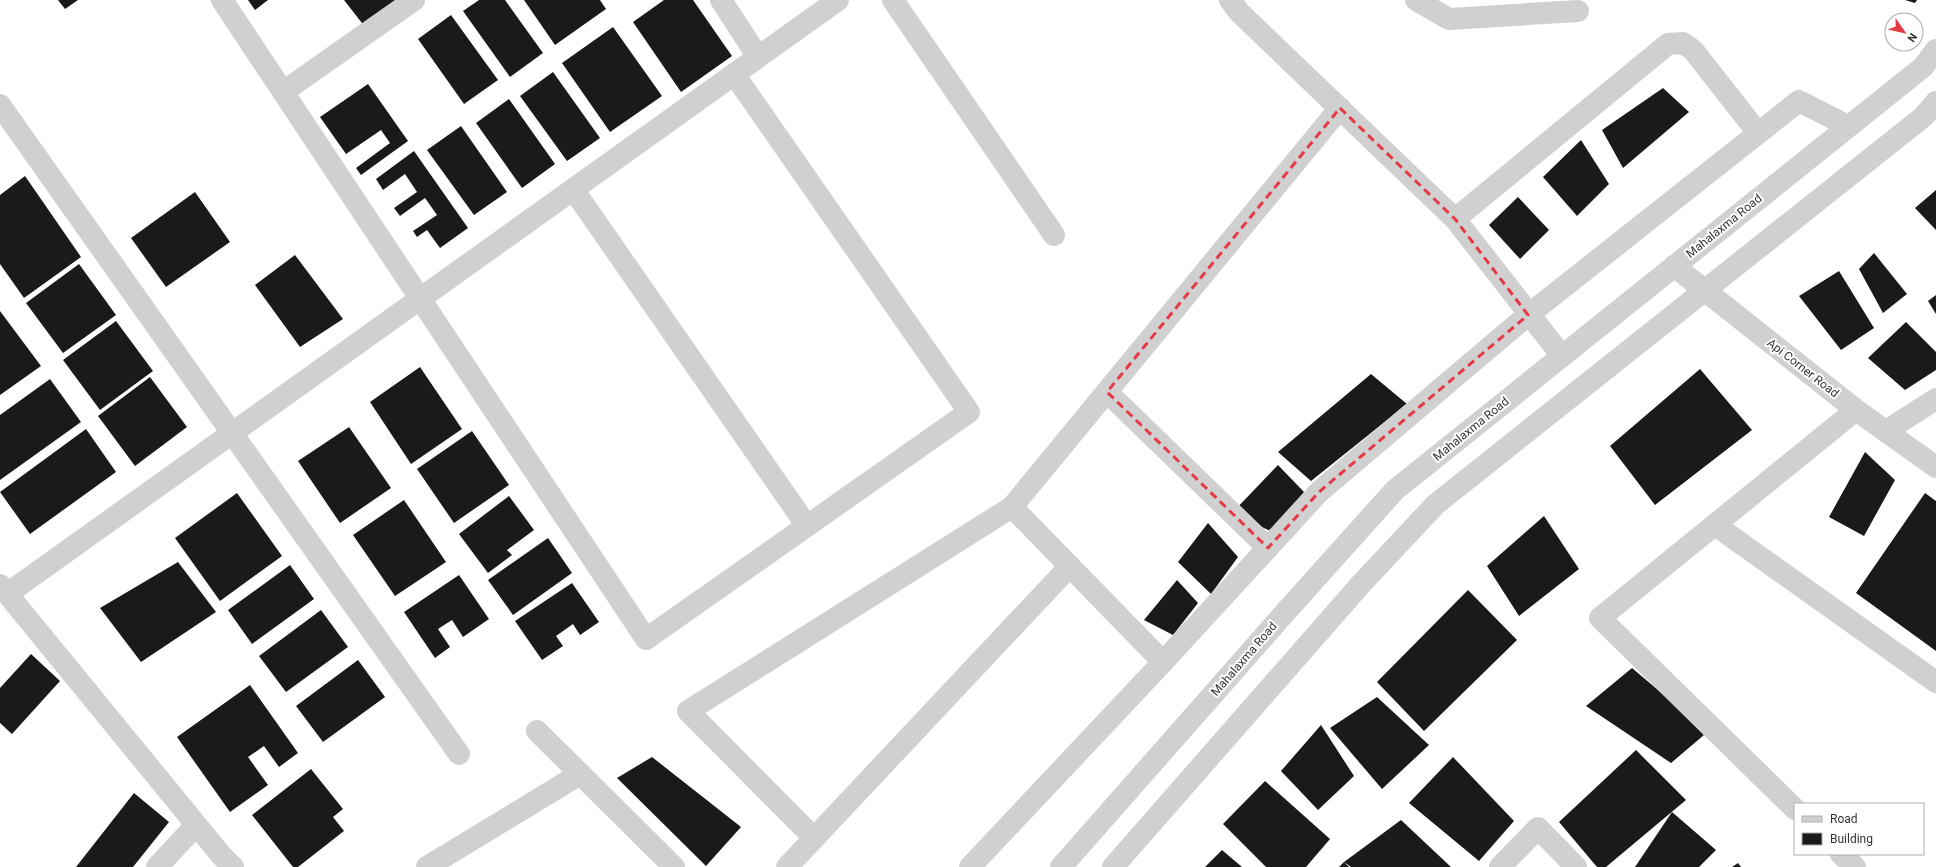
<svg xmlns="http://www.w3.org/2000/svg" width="1936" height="867" font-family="Roboto,sans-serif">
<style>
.building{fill:#1a1a1a}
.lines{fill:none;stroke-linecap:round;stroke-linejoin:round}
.minor{stroke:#d0d0d0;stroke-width:22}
.marked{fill:none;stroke:#e63946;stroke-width:3;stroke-dasharray:8 5;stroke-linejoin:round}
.labels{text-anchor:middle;stroke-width:4;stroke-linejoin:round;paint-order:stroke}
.street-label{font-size:12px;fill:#333;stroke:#fff}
</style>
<rect width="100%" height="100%" fill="#fff"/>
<path class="building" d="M 58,0 L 78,0 L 65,9 Z
M 248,0 L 268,0 L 255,10 Z
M 344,0 L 401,0 L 365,27 Z
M 479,0 L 505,0 L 543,53 L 510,77 L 463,11 Z
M 524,0 L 600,0 L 606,9 L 555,45 Z
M 664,0 L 693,0 L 732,56 L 681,92 L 633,22 Z
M 1905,0 L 1917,0 L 1915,3 Z
M 451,15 L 498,80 L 464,104 L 418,39 Z
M 613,27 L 662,96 L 610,132 L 562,63 Z
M 553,72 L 600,138 L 567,161 L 520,96 Z
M 368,84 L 408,141 L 361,175 L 356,168 L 390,143 L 381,130 L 346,154 L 320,117 Z
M 1663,88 L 1689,112 L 1623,168 L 1602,130 Z
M 509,99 L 555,164 L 522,188 L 476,123 Z
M 461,126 L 507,192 L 474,215 L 427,150 Z
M 1581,140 L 1609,184 L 1577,216 L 1543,177 Z
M 414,151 L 468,228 L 440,248 L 427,230 L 417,237 L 413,231 L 437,215 L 425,198 L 400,216 L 394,208 L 417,192 L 405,174 L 383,190 L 376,179 Z
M 25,176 L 81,257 L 24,298 L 0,264 L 0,195 Z
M 1936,190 L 1936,230 L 1915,208 Z
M 195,192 L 230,242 L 166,287 L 131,238 Z
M 1518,197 L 1549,230 L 1520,259 L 1489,225 Z
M 1874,253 L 1907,294 L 1883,313 L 1859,269 Z
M 295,255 L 343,319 L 300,347 L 255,285 Z
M 79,264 L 116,315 L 63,353 L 26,303 Z
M 1839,271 L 1874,328 L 1841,350 L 1799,296 Z
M 1936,295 L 1936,314 L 1928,301 Z
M 0,311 L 41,366 L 0,395 Z
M 116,321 L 153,371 L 100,410 L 63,360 Z
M 1906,322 L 1936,352 L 1936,370 L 1905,390 L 1868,358 Z
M 420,367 L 462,429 L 411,464 L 370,402 Z
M 1700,369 L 1752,430 L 1655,505 L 1610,446 Z
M 1371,374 L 1407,404 L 1311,481 L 1278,452 Z
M 150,377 L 187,427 L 135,466 L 98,416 Z
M 50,379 L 81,422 L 0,480 L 0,415 Z
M 349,427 L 391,488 L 340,523 L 298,461 Z
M 86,429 L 116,472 L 30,534 L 0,492 Z
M 472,431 L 509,485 L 454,523 L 417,469 Z
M 1865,452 L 1895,480 L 1864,536 L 1829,517 Z
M 1278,465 L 1304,492 L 1279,535 L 1232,513 Z
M 237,493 L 282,556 L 220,601 L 175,538 Z
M 1925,493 L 1936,501 L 1936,651 L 1856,593 Z
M 509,496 L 534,530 L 507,550 L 512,555 L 488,573 L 459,534 Z
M 404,500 L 446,562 L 395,596 L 353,535 Z
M 1544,516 L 1579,569 L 1519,616 L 1487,566 Z
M 1208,523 L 1238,557 L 1211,594 L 1178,562 Z
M 548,538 L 572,573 L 513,615 L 488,580 Z
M 178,562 L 216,612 L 141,662 L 100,608 Z
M 290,565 L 314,599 L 252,644 L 228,610 Z
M 459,575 L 489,619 L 463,637 L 452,620 L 438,629 L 450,647 L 435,658 L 404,612 Z
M 1177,580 L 1198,603 L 1173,635 L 1144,620 Z
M 572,583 L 599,622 L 580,635 L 573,624 L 556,636 L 563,646 L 542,660 L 515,621 Z
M 1468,590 L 1517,640 L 1424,731 L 1377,682 Z
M 321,610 L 348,647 L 286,692 L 259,656 Z
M 31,654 L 60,681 L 12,734 L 0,723 L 0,688 Z
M 358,660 L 385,697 L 323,742 L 296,706 Z
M 1632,668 L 1677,706 L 1704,735 L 1671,763 L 1586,706 Z
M 250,685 L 298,753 L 279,767 L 264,746 L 248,757 L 268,785 L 230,812 L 177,737 Z
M 1377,697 L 1429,745 L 1382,789 L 1330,728 Z
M 1321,725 L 1354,776 L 1318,810 L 1281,771 Z
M 1636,750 L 1686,800 L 1606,867 L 1597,867 L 1559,822 Z
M 652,757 L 741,827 L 706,866 L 617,778 Z
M 1453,757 L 1514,821 L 1479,861 L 1409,803 Z
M 311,769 L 343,809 L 333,817 L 344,831 L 298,867 L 293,867 L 252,815 Z
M 1265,781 L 1330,839 L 1306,867 L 1266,867 L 1223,824 Z
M 134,793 L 169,822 L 133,867 L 76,867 Z
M 1672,812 L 1716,850 L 1699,867 L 1635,867 Z
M 1401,820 L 1451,867 L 1351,867 L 1344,862 L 1349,867 L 1339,867 L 1344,862 Z
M 1222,850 L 1242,867 L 1205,867 Z
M 1738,863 L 1741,867 L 1732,867 Z"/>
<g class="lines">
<path class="minor" d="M 222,0 L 646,639 L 969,412 L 734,74
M 721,0 L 758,57
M 893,0 L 1054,235
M 1230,0 L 1239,12 L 1455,219 L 1562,356
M 1416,0 L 1449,19 L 1578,11
M 283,92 L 414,0
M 0,105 L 459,754
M 573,189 L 807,526
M 1455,219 L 1668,44 L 1683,43 L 1693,50 L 1758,133
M 1674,266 L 1856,410 L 1936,467
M 1107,392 L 1268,548
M 1886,431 L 1936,399
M 1012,507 L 1163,662
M 1715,525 L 1936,682
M 0,585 L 221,855 L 233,867
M 7,594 L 838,0
M 537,731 L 674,867
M 1795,809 L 1600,618 L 1856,410
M 814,838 L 688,711 L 1012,507 L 1340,108
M 1841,854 L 1855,867
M 157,867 L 196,825
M 427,867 L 580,774
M 787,867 L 1070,566
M 970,867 L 1163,662 L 1319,492 L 1528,315 L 1799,101 L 1848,126
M 1061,867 L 1282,616 L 1395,490 L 1923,67 L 1936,50
M 1113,867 L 1361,584 L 1436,504 L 1923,117 L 1936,102
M 1500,867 L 1538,828 L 1576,867"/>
</g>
<path class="marked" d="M 1340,108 L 1455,219 L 1528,315 L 1319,492 L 1268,548 L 1107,392 Z"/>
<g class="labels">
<g class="street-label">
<text transform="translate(1724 226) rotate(-39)" y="4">Mahalaxma Road</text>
<text transform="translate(1803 368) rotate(38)" y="4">Api Corner Road</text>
<text transform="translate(1471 429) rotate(-39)" y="4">Mahalaxma Road</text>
<text transform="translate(1244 659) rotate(-49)" y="4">Mahalaxma Road</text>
</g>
</g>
<rect x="1794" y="803" width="130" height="52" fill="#ffffff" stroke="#adadad"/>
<rect x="1802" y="816" width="20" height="6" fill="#d0d0d0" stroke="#adadad"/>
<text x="1830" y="823" font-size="12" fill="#333333">Road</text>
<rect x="1802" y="833" width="20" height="12" fill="#1a1a1a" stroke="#adadad"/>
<text x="1830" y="843" font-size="12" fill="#333333">Building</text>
<g transform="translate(1904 32) rotate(124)"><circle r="19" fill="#ffffff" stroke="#adadad"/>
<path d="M0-3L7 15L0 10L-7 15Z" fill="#e63946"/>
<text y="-6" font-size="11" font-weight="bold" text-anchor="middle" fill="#333333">N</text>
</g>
</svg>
